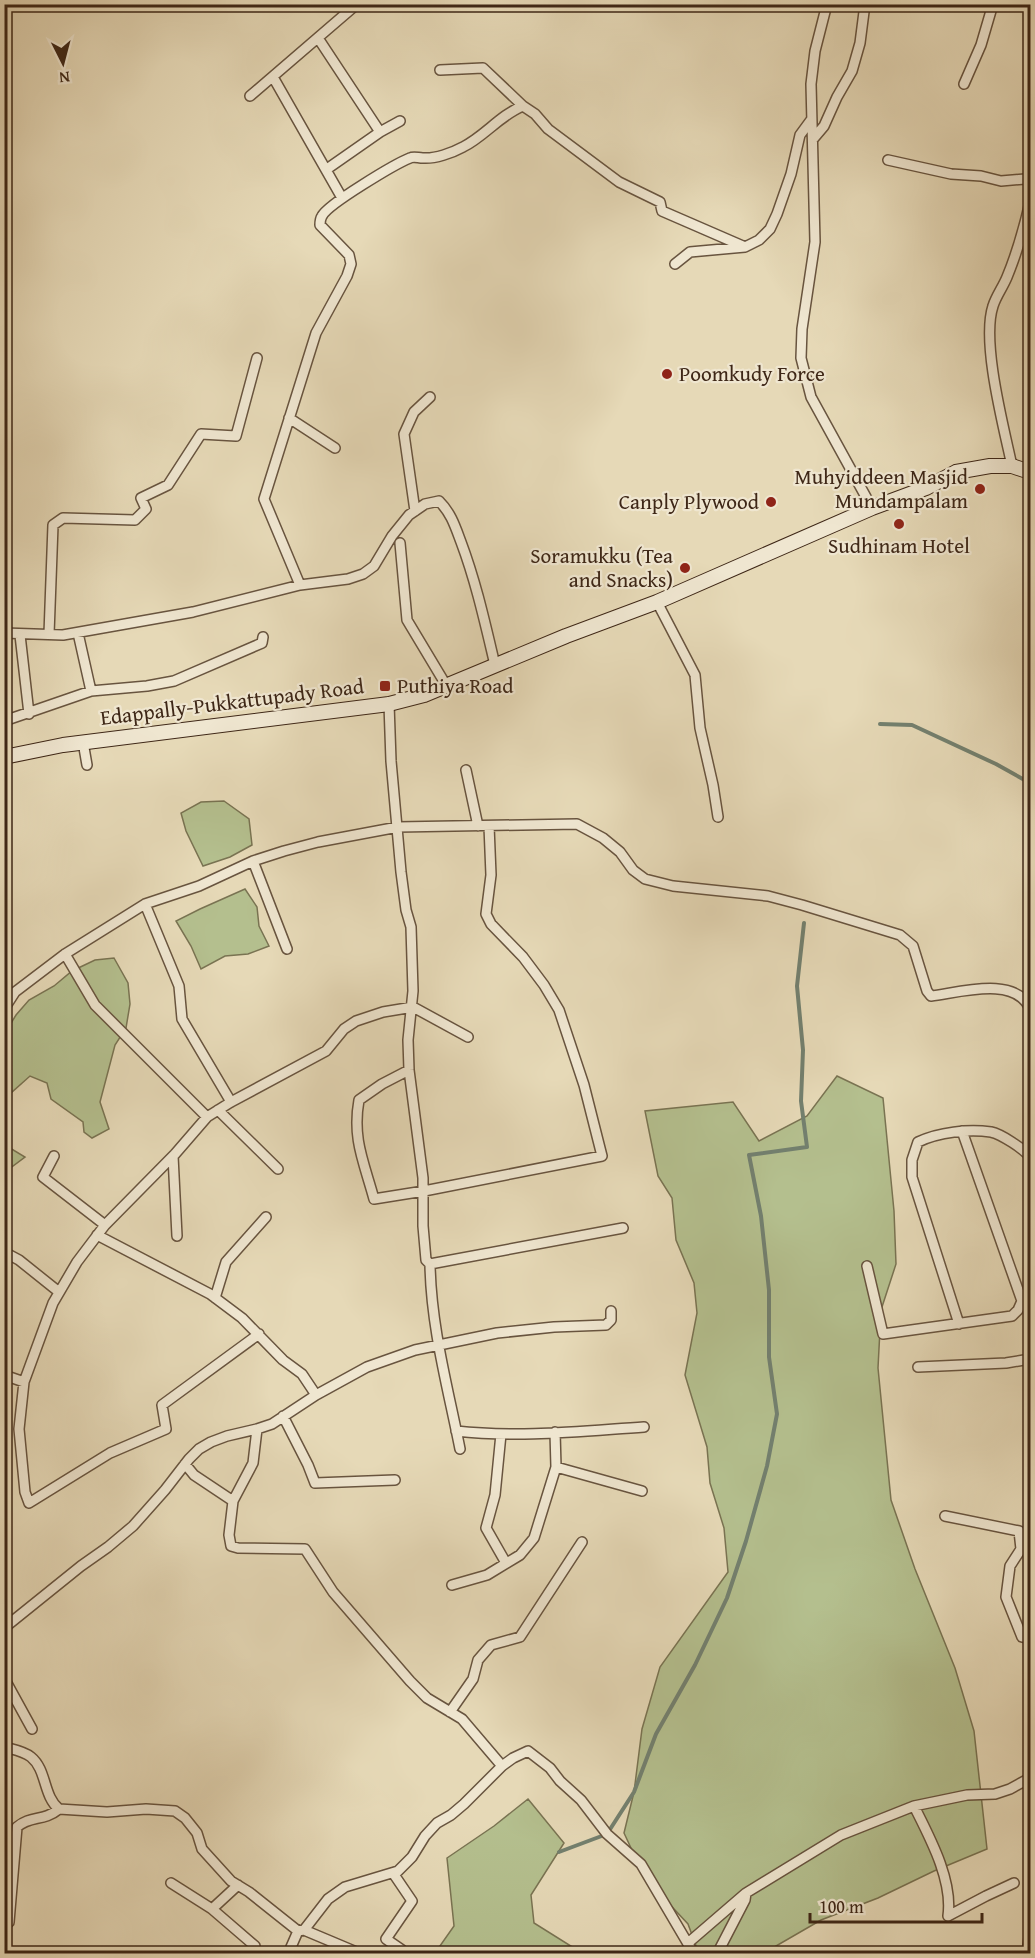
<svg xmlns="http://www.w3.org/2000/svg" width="1035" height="1958" font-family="'Gentium Book Plus',serif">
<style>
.green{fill:#b4bf8e;stroke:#797352;stroke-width:1.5}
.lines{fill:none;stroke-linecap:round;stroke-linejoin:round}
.stream{stroke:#73806f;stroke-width:4}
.street-casing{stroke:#68543f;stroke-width:12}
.secondary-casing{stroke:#3e2717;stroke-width:16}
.street{stroke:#efe6d0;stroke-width:9}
.secondary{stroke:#efe6d0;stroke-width:14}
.poi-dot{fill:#8f2418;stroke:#efe6d0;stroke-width:2}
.labels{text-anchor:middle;stroke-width:4.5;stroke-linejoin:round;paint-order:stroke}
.poi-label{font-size:21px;fill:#3e2717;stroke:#efe6d0;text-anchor:end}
.street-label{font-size:21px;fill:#3e2717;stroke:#efe6d0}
</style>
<rect width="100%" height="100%" fill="#e6d9b7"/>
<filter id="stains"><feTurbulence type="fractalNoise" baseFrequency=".00333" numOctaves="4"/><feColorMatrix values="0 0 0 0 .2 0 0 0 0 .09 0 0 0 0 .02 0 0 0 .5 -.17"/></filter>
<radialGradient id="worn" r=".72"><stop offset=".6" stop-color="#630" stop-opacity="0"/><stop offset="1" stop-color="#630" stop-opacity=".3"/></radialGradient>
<path class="green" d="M 224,801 L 249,819 L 252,845 L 230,857 L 203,866 L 186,831 L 181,813 L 201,802 Z
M 245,889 L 257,907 L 259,926 L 269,946 L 248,954 L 225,956 L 201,969 L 191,946 L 176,921 L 200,909 Z
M 114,958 L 128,983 L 130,1004 L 126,1028 L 115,1045 L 100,1102 L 109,1129 L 92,1138 L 84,1132 L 83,1122 L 51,1099 L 47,1083 L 30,1076 L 12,1092 L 5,1089 L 5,1033 L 16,1015 L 29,1000 L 54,986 L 72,971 L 95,960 Z
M 837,1076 L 883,1098 L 894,1211 L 896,1264 L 881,1310 L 878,1368 L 891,1500 L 915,1569 L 955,1668 L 974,1731 L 987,1849 L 934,1871 L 878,1898 L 821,1920 L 764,1953 L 699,1954 L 688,1924 L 645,1878 L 624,1833 L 634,1792 L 642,1729 L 660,1667 L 728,1572 L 724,1528 L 710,1483 L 707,1447 L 685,1375 L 697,1313 L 694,1283 L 676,1240 L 672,1198 L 658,1176 L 645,1111 L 733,1102 L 759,1141 L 807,1116 Z
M 5,1145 L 25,1157 L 5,1172 Z
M 528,1799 L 564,1843 L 531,1895 L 534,1923 L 582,1953 L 435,1953 L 454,1926 L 447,1858 L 494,1826 Z"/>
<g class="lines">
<path class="stream" d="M 880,724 L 912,725 L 996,764 L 1030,783
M 559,1852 L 607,1834 L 634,1792 L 656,1734 L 695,1665 L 727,1598 L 746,1541 L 767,1466 L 777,1414 L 769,1357 L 769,1290 L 761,1216 L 749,1155 L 807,1147 L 801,1101 L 803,1050 L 797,986 L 804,923"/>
<defs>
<path id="street" d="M 827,4 L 815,51 L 811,84 L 815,242 L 802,329 L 801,358 L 811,397 L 872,508
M 318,38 L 380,132
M 440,70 L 483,68 L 523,106
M 273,77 L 342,198
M 964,84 L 981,45 L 993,4
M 250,96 L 357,4
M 813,139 L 824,126 L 837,97 L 852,71 L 860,43 L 865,4
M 888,160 L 951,174 L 981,176 L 1001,181 L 1025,179 L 1030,184
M 327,169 L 380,132 L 400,121
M 675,264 L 690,252 L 745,247 L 759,240 L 770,229 L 777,214 L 791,174 L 800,135 L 811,120
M 289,418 L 335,448
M 1012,466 C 1004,428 981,342 993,306 C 996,296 1003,287 1007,277 C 1017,253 1024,228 1030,202
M 415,511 L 404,434 L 414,412 L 430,397
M 400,543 L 407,620 L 446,685
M 300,585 L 264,499 L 316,333 L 347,276 L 351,264 L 349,255 L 320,225 C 320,222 320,219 322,216 C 328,204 395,164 410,158 C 414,156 418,158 423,158 C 435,159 452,153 463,147 C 485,136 500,115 523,106 L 535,114 L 548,129 L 619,182 L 660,202 L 662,211 L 745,247
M 657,602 L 695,675 L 700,728 L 713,785 L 718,817
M 4,633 L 63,635 L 193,612 L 300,585 L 348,579 L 363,574 L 374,566 L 392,536 L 409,515 L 425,504 L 439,501 C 451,513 455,526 461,542 C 476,582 485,623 495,665
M 78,633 L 91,691
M 49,634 L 53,525 L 63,518 L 135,520 L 146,509 L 141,498 L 168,485 L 201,434 L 236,436 L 257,358
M 20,635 L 29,714
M 389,704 L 391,761 L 401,872 L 406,910 L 411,927 L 413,991 L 408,1040 L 409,1070 L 423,1178 L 423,1226 L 426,1260 L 430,1264 C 431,1327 448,1388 460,1449
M 4,721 L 91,691 L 147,686 L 174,681 L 262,643 L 263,637
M 83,742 L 87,765
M 466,770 L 478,826
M 253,861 L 287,949
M 145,904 L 179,986 L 182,1019 L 231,1102
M 65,954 L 95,1005 L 207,1117
M 4,1009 L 15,992 L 65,954 L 145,904 L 199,886 L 253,861 L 284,851 L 318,842 L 398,827 L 577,824 L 603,838 L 620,852 L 633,870 L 645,879 L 673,886 L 768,896 L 802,905 L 900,935 L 913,946 L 927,991 L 931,996 C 958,993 1016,975 1030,1009
M 409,1070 L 382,1084 L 359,1100 C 352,1139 364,1162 374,1199 L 424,1191 L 602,1156 L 584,1085 L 559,1010 L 544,985 L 523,957 L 491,924 L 486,914 L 491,875 L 489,826
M 218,1110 L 278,1169
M 54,1156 L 43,1177 L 105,1225
M 173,1156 L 177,1236
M 97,1235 L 210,1294 L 242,1318 L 283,1360 L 302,1374 L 316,1395
M 4,1252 L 19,1260 L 59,1292
M 430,1264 L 623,1228
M 867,1266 L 883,1334 L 1012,1316 L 1018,1310 L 1022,1301 L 962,1131
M 215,1298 L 226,1262 L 266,1217
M 959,1324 L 912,1177 L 912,1160 L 918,1142 C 939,1132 968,1129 991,1132 C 1001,1134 1024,1149 1030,1157
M 259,1334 L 162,1405 L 166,1429 L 110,1453 L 29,1503 L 25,1492 L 19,1429 L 24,1382 L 53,1303 L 77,1262 L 105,1225 L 175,1154 L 207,1117 L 231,1102 L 326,1051 L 344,1029 L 356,1021 L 383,1012 L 413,1007 L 468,1037
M 918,1367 L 1006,1363 L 1030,1359
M 4,1375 L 24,1382
M 283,1416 L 308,1465 L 315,1483 L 395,1480
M 456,1431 C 519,1438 582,1431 644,1427
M 501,1434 L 495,1495 L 486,1528 L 506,1563
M 185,1464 L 194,1475 L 233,1501 L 229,1535 L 231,1546 L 238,1548 L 305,1549 L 333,1592 L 410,1681 L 427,1698 L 462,1719 L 502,1766 L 513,1758 L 528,1751 L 550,1768 L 560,1781 L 581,1800 L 607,1834 L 641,1864 L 694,1954
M 556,1467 L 642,1491
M 233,1501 L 253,1463 L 257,1429
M 945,1516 L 1019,1531 L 1021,1549 L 1010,1566 L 1006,1597 L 1022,1637 L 1030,1639
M 452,1585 L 487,1575 L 520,1555 L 534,1538 L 556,1467 L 555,1432
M 4,1628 L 81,1566 L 108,1547 L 133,1526 L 165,1490 L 189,1459 L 199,1449 L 211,1442 L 227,1436 L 257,1429 L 272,1424 L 316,1395 L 367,1367 L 415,1350 L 497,1333 L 554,1327 L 606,1325 L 611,1320 L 611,1311
M 4,1678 L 32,1729
M 450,1712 L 473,1679 L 478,1660 L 491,1645 L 520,1637 L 582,1542
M 4,1750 L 8,1748 C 16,1750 25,1752 31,1757 C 47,1770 43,1796 59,1809 L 107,1812 L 146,1809 L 175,1811 L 185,1818 L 197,1833 L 202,1849 L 231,1881 L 249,1892 L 298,1931 L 304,1930 L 328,1899 L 345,1887 L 398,1871 L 412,1857 L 425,1836 L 437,1823 L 451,1815 L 464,1804 L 502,1766
M 914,1806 C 930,1838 953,1880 948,1916 L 986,1896 L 1014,1883
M 393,1873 L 412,1901 L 386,1939 L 402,1950
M 171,1883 L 212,1909 L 238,1885
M 1030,1883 L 1029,1892 L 1030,1905
M 212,1909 L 255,1946
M 4,1923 L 9,1922 L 17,1827 C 31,1815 43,1822 59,1809
M 304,1930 L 361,1954
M 688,1943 L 746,1893 L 841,1835 L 914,1806 L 967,1795 L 995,1794 L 1010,1789 L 1030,1778
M 288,1954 L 298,1931
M 717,1954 L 745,1900 L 746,1893
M 1027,1954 L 1030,1930"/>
<path id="secondary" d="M 4,757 L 63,745 L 389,704 L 424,695 L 566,636 L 657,602 L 872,508 L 926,488 L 956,472 L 990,466 L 1012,466 L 1030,472"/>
</defs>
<use href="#street" class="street-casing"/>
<use href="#secondary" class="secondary-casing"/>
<use href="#street" class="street"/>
<use href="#secondary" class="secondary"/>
</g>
<g class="poi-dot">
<circle cx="667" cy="374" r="6"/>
<circle cx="980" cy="489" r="6"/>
<circle cx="771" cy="502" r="6"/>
<circle cx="899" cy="524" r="6"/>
<circle cx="685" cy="568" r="6"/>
<rect x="379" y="680" width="12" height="12" rx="3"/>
</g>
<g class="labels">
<g class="poi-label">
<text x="679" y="381" text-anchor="start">Poomkudy Force</text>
<text x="968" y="484">Muhyiddeen Masjid<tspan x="968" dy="24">Mundampalam</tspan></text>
<text x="759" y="509">Canply Plywood</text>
<text x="899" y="553" text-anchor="middle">Sudhinam Hotel</text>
<text x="673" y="563">Soramukku (Tea<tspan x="673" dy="24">and Snacks)</tspan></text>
<text x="397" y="693" text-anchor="start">Puthiya Road</text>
</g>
<g class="street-label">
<text transform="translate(232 702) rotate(-7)" y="7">Edappally-Pukkattupady Road</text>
</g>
</g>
<rect width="1035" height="1958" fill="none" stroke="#e6d9b7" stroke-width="24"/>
<rect x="6" y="6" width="1023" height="1946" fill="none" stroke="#3e2717" stroke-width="3"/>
<rect x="12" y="12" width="1011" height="1934" fill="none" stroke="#3e2717" stroke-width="1.5"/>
<g transform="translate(63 63) rotate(174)" stroke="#efe6d0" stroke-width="4.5" paint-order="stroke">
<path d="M0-4.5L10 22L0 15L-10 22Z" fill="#3e2717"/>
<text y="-9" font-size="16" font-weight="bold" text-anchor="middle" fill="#3e2717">N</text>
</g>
<path d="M810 1913v9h172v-9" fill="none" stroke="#3e2717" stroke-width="3"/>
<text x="819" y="1913" font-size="18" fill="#3e2717" stroke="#efe6d0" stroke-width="4.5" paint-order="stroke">100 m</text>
<rect width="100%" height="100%" filter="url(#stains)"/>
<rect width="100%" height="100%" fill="url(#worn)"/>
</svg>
